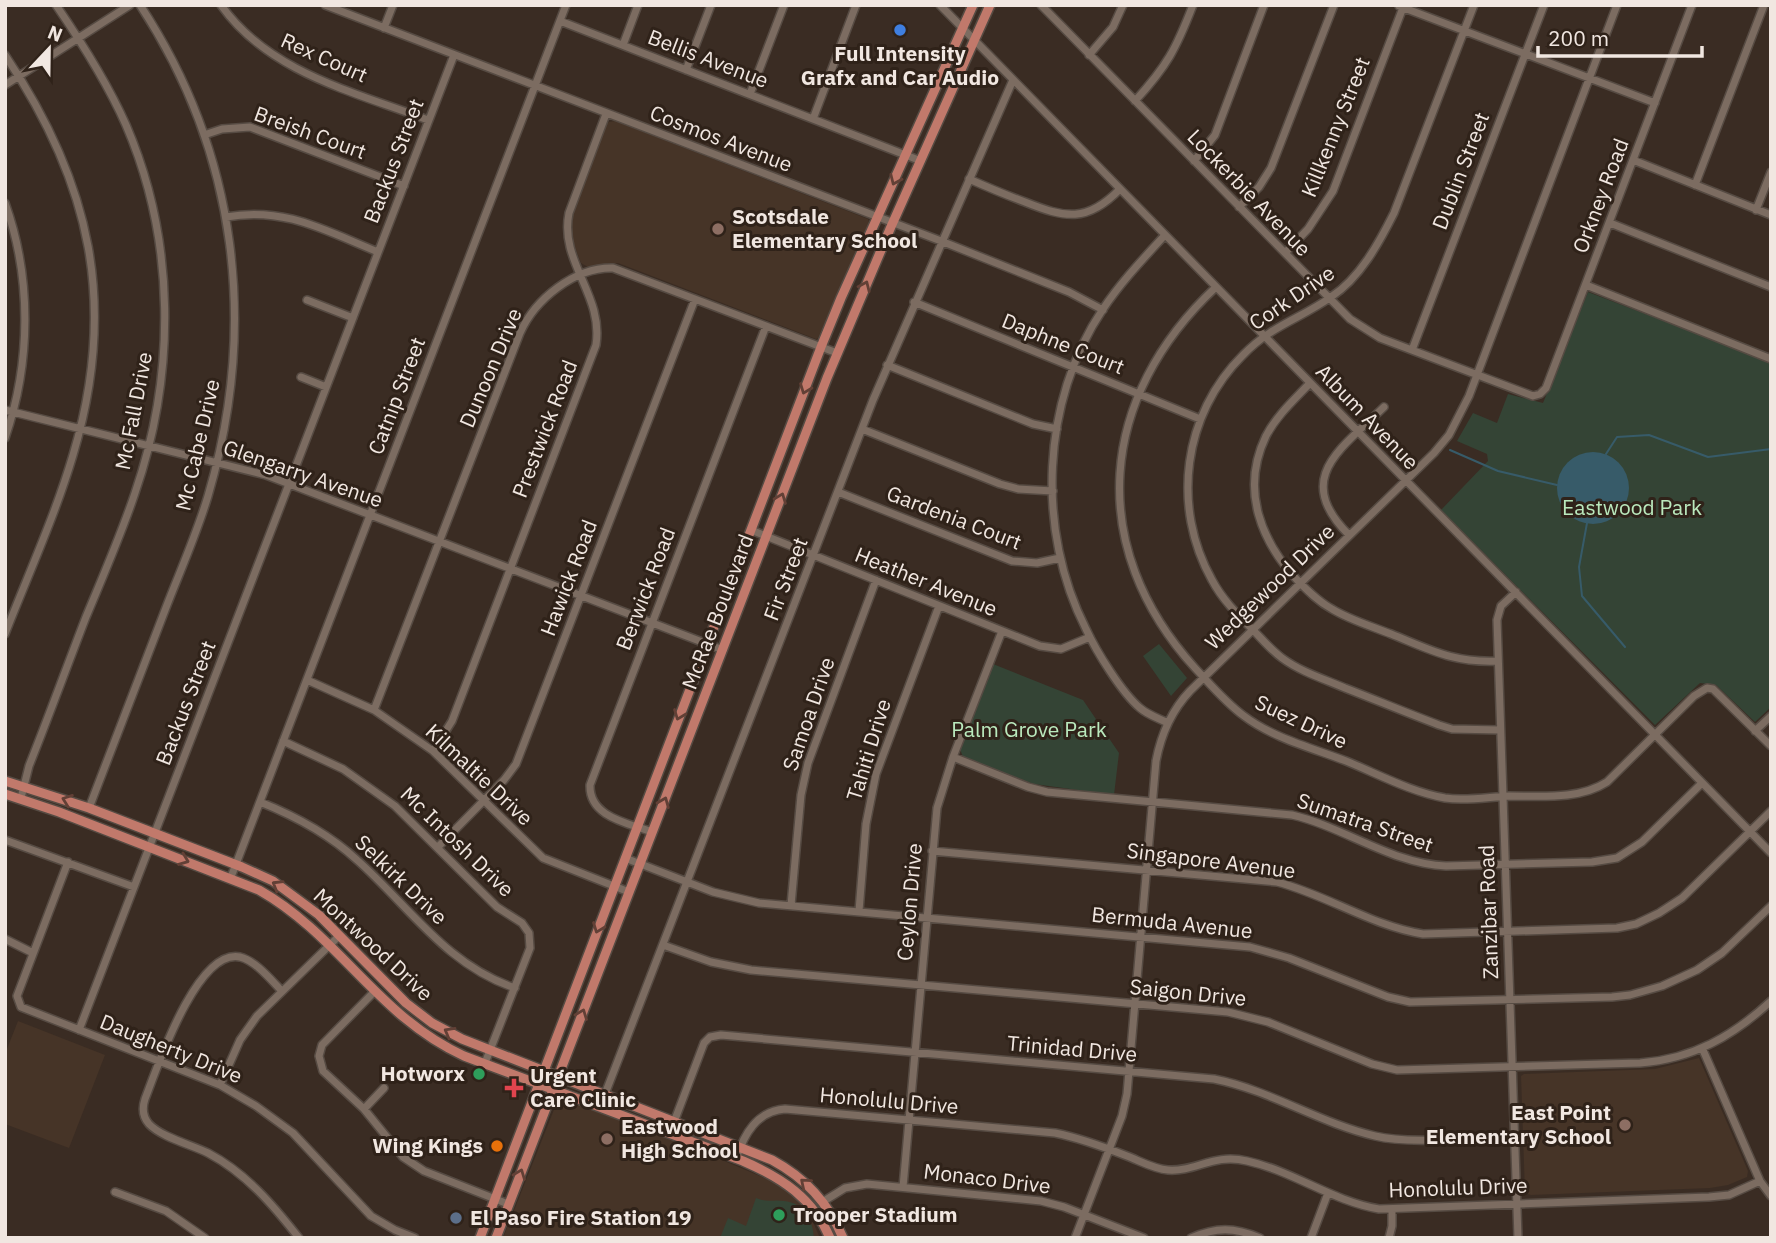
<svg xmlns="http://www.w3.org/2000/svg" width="1776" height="1243" font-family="'IBM Plex Sans',sans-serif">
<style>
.built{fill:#463427}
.green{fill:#344435}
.water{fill:#375b69}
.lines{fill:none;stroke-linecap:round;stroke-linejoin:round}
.stream{stroke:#375b69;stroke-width:2}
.minor-casing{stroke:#564b43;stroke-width:10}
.major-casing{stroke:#564b43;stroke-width:12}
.minor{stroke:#7c6c61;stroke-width:7}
.major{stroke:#c1796b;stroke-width:9}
.oneway{stroke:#624036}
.shop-dot{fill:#3f7fe0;stroke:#2f2219;stroke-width:2.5}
.education-dot{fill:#8d6e63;stroke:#2f2219;stroke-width:2.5}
.leisure-dot{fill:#2e9e5b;stroke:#2f2219;stroke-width:2.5}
.health-dot{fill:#e0444e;stroke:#2f2219;stroke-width:2.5}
.food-dot{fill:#e8710a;stroke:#2f2219;stroke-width:2.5}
.service-dot{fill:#5c6f8a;stroke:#2f2219;stroke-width:2.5}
.labels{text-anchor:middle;stroke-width:6;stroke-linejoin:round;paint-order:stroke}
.poi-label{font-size:21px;font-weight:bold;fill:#f1e7e1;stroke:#2f2219;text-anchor:start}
.street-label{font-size:21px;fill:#f1e7e1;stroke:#2f2219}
.park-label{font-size:21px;fill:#bae9bd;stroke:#2f2219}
</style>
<rect width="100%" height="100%" fill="#3a2c23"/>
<path class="built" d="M 615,121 L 868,219 L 869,222 L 818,338 L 816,339 L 618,263 L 588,267 L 581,263 L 570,235 L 572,214 L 605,126 L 609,122 Z
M 18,1021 L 105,1055 L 69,1148 L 5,1124 L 5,1054 Z
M 1699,1058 L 1748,1171 L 1747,1177 L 1728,1185 L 1710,1188 L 1531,1195 L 1525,1193 L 1521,1076 L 1524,1074 L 1655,1069 Z
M 561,1092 L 781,1185 L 809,1213 L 820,1238 L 503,1238 Z"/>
<path class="green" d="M 1588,292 L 1771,362 L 1771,707 L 1755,722 L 1716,685 L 1700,683 L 1655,725 L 1441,510 L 1488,461 L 1487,454 L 1457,441 L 1473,413 L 1497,423 L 1508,394 L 1543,403 Z
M 1159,644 L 1187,678 L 1171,696 L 1143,656 Z
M 993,664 L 1083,700 L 1119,753 L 1114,795 L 1034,784 L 963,757 L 960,749 Z
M 756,1198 C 768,1203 773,1199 784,1201 C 804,1203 813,1220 814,1238 L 720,1238 L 728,1218 L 746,1226 Z"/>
<path class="water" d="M1557 488a36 36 0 1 1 72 0a36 36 0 1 1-72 0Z"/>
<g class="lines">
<path class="stream" d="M 1450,450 L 1498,471 L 1557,485
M 1606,454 L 1617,437 L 1649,435 L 1708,457 L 1771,449
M 1587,523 L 1579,567 L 1582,596 L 1625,647"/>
<defs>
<path id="minor" d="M 221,5 C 269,73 355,92 428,120
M 325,5 L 941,241 L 1069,292 L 1103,310
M 940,5 L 1771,853
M 1041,5 L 1350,319 L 1380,338 L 1533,396 L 1540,394 L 1546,388 L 1692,5
M 1474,5 L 1394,213 C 1379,243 1360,278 1331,297 C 1300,319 1272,325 1243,355 C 1183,414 1171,507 1212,580 C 1222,599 1237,614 1252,629 C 1262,639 1271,650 1282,658 C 1301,672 1324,679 1345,688 C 1376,700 1407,713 1439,725 L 1452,729 L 1500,730
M 1399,6 L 1655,103
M 560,21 L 921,161
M 384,28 L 393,5
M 623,45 L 638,5
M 5,55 C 91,183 118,305 73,455 C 55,516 28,575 5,634
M 1089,55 L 1113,27 L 1123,5
M 686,70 L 711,5
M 5,85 L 130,5
M 750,94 L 784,5
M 1135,101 C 1167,66 1176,49 1193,5
M 813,119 L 856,5
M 204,135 L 222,129 L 250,127 L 404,186
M 1633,160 L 1771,215
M 1194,161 L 1215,135 L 1264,5
M 969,179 C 987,187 1006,195 1025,202 C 1065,218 1087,223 1120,189
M 1695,185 L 1764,5
M 5,203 C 32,278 31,363 5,438
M 1239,207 L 1259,187 L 1271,168 L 1334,5
M 1756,210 L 1771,172
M 226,217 C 284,206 326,231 378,252
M 1610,223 L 1771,287
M 1165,235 C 1143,259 1121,282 1103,309 C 1041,401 1036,531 1086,629 C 1096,651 1122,693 1140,708 C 1148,715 1158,718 1168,723
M 1285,253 L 1308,229 L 1333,191 L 1404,5
M 1586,285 L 1771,359
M 1216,287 C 1098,397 1085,547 1195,668 C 1210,684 1226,703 1244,716 C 1273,738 1312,748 1346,761 C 1378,774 1411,792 1445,798 C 1466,801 1488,797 1509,796 C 1541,796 1579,800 1607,782 L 1694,696 L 1707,688 L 1713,689 L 1771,746
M 307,300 L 353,318
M 914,302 L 1200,419
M 1412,350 L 1544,5
M 887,365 L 1033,424 L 1057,429
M 301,377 L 326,387
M 1310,383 C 1294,400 1277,415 1266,436 C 1240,490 1261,542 1299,582 C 1309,592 1319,602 1332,609 C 1350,620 1371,626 1391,634 C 1431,650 1453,663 1498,661
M 5,410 L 266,475 L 723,650
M 862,429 L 1000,484 L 1018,489 L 1053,491
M 838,492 L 1012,561 L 1037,563 L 1060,558
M 751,530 L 1040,646 L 1061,649 L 1090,637
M 1349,535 C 1292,478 1341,449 1384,407
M 1516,592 L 1501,606 L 1497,620 L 1518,1238
M 307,680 L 374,710 L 433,751 L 543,858 L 629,892
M 374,710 L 520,333 C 535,299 575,267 613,268 L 837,353
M 1755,731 L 1771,716
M 283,741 L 343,769 L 395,806 L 497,907 L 522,923 L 529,933 L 530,948 L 485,1063
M 433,751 L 452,721 L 596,345 C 604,295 559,262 569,213 L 606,114
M 953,757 L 1028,787 L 1047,792 L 1292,815 C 1344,827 1392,864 1446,866 L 1592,862 L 1617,858 L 1642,842 L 1702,783
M 21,798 L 29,766 C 49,716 67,666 86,617 C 103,576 121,535 135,493 C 176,374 176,241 126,125 C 107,82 82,43 56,5
M 260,802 C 295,816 329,834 357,860 C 409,906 446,965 515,988
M 89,808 C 115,740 141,673 167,605 C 181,569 197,533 208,496 C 258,327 238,154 140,5
M 652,832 C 628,823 589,817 590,785 L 766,326
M 5,840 L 134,887
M 438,847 L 504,780 L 516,764 L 695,299
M 932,851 L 1277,882 C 1327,895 1372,926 1423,934 L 1617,928 L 1636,924 L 1659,913 L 1682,898 L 1771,811
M 625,858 L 713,892 L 759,903 L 1250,947 L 1289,958 L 1388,997 L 1410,1002 L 1612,997 L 1630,995 L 1662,986 L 1697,970 L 1722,953 L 1771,906
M 68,862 L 17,996 L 21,1007 L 220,1085 L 256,1106 L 293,1133 L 371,1216 L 395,1230 L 415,1238
M 231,877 L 566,5
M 791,905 L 801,795 L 808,763 L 876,580
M 859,911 L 866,824 L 876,774 L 939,606
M 5,939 L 33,953
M 663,945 L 711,962 L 751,970 L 1228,1012 L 1268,1022 L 1372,1064 L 1397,1070 L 1640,1063 C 1693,1059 1733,1036 1771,1001
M 282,991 C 271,980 256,961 240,957 C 197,948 157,1068 145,1099 C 142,1108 143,1117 149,1124 C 161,1137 192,1145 208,1153 C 246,1173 273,1205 299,1238
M 374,992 L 322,1045 L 319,1056 L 323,1071 L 364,1109 L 403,1157 L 424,1171 L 508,1204
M 79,1030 L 454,55
M 1703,1050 L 1760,1181 L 1771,1196
M 220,1085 L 240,1040 L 257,1016 L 339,936
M 600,1107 L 873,400 L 1013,80
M 364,1109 L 384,1088
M 674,1122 L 704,1043 L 710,1037 L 721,1035 L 1214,1079 C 1270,1090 1319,1123 1375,1136 C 1412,1145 1474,1137 1513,1136
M 736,1159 C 744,1134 757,1111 785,1109 L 1055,1133 C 1080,1138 1104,1147 1127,1156 C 1140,1161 1154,1169 1168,1170 C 1196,1172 1213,1153 1247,1161 C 1293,1171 1332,1201 1379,1209 L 1709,1197 L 1729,1195 L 1760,1181
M 903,1187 L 937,808 L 953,757 L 1002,631
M 115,1192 L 166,1211 L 205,1238
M 824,1201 L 845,1188 L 867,1184 L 1041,1201 L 1064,1207 L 1144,1238
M 1075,1238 L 1122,1116 L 1127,1094 L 1156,761 C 1161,735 1171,711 1190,691 L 1434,453 L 1449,435 L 1469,396 L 1617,5
M 1191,1238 C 1216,1227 1234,1227 1260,1238
M 1311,1238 L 1328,1193
M 1389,1238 L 1392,1226 L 1392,1209"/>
<path id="major" d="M 5,781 L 89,808 L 242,867 L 273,881 L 319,915 L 406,1003 L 432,1023 L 462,1039 L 772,1160 C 805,1178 828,1202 843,1238
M 5,794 L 59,812 L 259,890 C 340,936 377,1016 464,1056 L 743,1161 C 782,1178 813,1198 830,1238
M 480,1238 L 821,347 L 841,298 L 973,5
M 496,1238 L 827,378 L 890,229 L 990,5"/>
</defs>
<use href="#minor" class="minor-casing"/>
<use href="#major" class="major-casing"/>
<use href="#minor" class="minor"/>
<use href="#major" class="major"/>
</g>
<defs><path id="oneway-chevron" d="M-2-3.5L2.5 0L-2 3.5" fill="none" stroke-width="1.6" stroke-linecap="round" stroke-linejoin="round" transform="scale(1.75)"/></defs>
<g class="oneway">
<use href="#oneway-chevron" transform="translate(895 180) rotate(114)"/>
<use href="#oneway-chevron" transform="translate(865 286) rotate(-66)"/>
<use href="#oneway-chevron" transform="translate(805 389) rotate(111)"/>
<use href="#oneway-chevron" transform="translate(781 498) rotate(-69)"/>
<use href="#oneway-chevron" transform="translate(679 715) rotate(111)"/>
<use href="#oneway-chevron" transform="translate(67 800) rotate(-160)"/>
<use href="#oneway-chevron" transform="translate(664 802) rotate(-68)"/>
<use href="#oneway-chevron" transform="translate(184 860) rotate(21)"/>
<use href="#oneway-chevron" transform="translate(277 885) rotate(-149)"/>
<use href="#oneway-chevron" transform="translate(598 928) rotate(111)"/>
<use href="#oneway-chevron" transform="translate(582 1014) rotate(-69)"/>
<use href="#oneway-chevron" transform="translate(449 1032) rotate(-151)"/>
<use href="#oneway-chevron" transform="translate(520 1174) rotate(-69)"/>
<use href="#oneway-chevron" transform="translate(805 1183) rotate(-140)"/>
</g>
<circle class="shop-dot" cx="900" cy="30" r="7"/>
<g class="education-dot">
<circle cx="718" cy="229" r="7"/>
<circle cx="1625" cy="1125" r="7"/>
<circle cx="607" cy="1139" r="7"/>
</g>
<g class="leisure-dot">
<circle cx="479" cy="1074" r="7"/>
<circle cx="779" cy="1215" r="7"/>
</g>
<path class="health-dot" d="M510.5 1077.5h7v7h7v7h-7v7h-7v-7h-7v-7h7z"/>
<circle class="food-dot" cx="497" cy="1146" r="7"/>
<circle class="service-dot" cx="456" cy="1218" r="7"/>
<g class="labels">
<g class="poi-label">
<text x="900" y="61" text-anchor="middle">Full Intensity<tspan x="900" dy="24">Grafx and Car Audio</tspan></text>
<text x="732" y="224">Scotsdale<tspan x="732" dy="24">Elementary School</tspan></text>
<text x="465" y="1081" text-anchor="end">Hotworx</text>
<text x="530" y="1083">Urgent<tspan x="530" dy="24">Care Clinic</tspan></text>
<text x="1611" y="1120" text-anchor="end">East Point<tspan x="1611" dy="24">Elementary School</tspan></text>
<text x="621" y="1134">Eastwood<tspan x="621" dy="24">High School</tspan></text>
<text x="483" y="1153" text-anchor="end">Wing Kings</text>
<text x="793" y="1222">Trooper Stadium</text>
<text x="470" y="1225">El Paso Fire Station 19</text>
</g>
<g class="street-label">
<text transform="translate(324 58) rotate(24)" y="7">Rex Court</text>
<text transform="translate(708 59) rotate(21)" y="7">Bellis Avenue</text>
<text transform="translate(1336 127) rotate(-68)" y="7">Killkenny Street</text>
<text transform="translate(310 133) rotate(20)" y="7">Breish Court</text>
<text transform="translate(721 139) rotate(21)" y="7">Cosmos Avenue</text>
<text transform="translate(394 161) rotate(-69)" y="7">Backus Street</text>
<text transform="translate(1461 171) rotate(-69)" y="7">Dublin Street</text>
<text transform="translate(1249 193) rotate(46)" y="7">Lockerbie Avenue</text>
<text transform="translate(1601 196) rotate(-69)" y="7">Orkney Road</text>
<text transform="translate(1292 298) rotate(-34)" y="7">Cork Drive</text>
<text transform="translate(1063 344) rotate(22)" y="7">Daphne Court</text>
<text transform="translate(491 368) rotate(-67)" y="7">Dunoon Drive</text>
<text transform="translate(397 396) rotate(-69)" y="7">Catnip Street</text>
<text transform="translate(134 411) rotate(-79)" y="7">Mc Fall Drive</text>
<text transform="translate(1367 417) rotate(46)" y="7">Album Avenue</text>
<text transform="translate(545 429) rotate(-69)" y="7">Prestwick Road</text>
<text transform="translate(198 445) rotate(-77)" y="7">Mc Cabe Drive</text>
<text transform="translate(303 474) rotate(19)" y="7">Glengarry Avenue</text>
<text transform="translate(954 518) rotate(21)" y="7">Gardenia Court</text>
<text transform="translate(569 578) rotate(-69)" y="7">Hawick Road</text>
<text transform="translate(786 579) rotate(-69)" y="7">Fir Street</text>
<text transform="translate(926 582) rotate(22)" y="7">Heather Avenue</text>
<text transform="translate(1270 587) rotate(-44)" y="7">Wedgewood Drive</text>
<text transform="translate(646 589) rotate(-69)" y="7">Berwick Road</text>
<text transform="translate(718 612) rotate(-69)" y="7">McRae Boulevard</text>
<text transform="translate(186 703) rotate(-69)" y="7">Backus Street</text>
<text transform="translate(809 714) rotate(-71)" y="7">Samoa Drive</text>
<text transform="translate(1301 722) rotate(25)" y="7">Suez Drive</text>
<text transform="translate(869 750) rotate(-73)" y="7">Tahiti Drive</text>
<text transform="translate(479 775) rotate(43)" y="7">Kilmaltie Drive</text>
<text transform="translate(1365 823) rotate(19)" y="7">Sumatra Street</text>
<text transform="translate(457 842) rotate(44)" y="7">Mc Intosh Drive</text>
<text transform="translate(1211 861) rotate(7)" y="7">Singapore Avenue</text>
<text transform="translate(401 880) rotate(44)" y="7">Selkirk Drive</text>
<text transform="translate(910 902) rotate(-85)" y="7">Ceylon Drive</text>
<text transform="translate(1489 912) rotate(-92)" y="7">Zanzibar Road</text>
<text transform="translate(1172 923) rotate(6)" y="7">Bermuda Avenue</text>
<text transform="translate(373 945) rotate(43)" y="7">Montwood Drive</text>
<text transform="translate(1188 993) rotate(6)" y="7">Saigon Drive</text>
<text transform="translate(171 1049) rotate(22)" y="7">Daugherty Drive</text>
<text transform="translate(1072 1049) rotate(5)" y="7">Trinidad Drive</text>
<text transform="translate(889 1101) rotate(5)" y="7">Honolulu Drive</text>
<text transform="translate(987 1179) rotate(7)" y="7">Monaco Drive</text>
<text transform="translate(1458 1188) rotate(-2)" y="7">Honolulu Drive</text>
</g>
<g class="park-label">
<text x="1632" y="515">Eastwood Park</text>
<text x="1029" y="737">Palm Grove Park</text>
</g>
</g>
<rect width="1776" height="1243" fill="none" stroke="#f1e7e1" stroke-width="14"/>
<g transform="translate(49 49) rotate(22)" stroke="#2f2219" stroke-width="5" paint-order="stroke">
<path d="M0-5L12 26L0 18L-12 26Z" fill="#f1e7e1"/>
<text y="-10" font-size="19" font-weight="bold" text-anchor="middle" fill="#f1e7e1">N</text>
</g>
<path d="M1538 46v10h164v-10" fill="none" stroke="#f1e7e1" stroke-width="3.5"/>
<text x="1548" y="46" font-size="21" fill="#f1e7e1" stroke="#2f2219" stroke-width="5" paint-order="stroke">200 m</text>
</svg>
